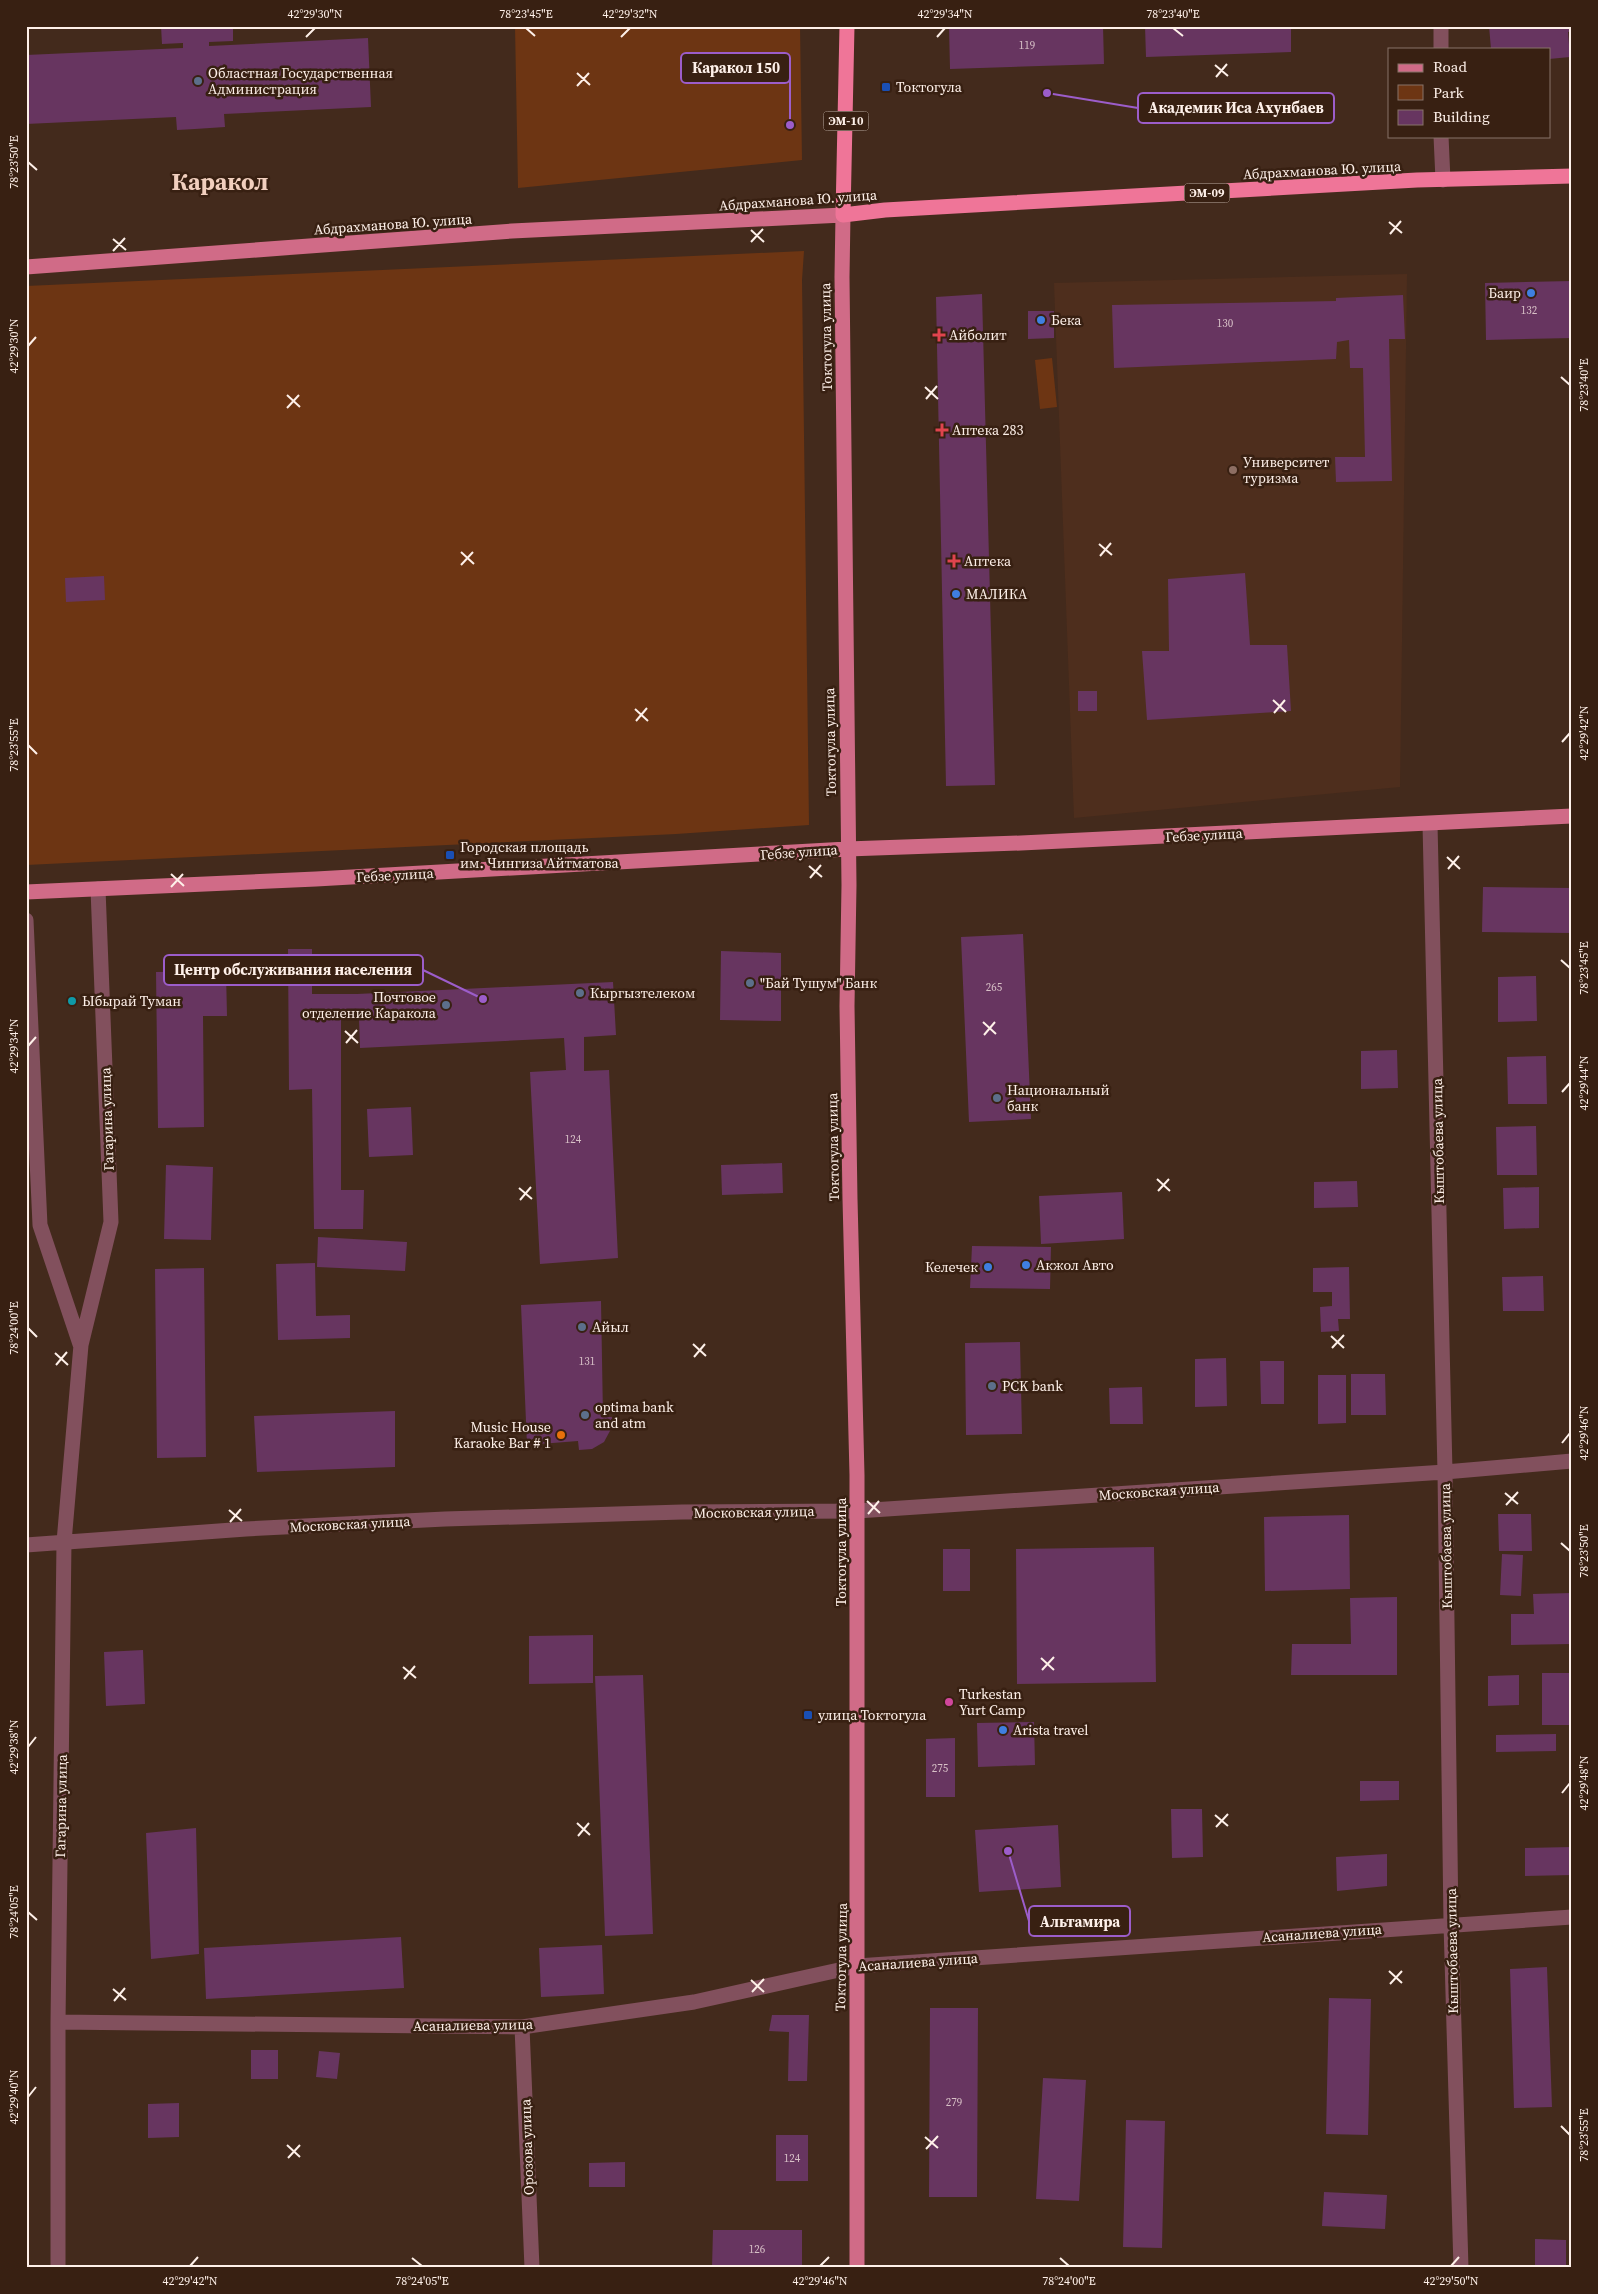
<svg xmlns="http://www.w3.org/2000/svg" width="1598" height="2294" font-family="'Source Serif 4',serif">
<style>
.built{fill:#4e2e1d}
.green{fill:#6d3513}
.building{fill:#673560}
.lines{fill:none;stroke-linecap:round;stroke-linejoin:round}
.minor{stroke:#82505d;stroke-width:15}
.major{stroke:#d06b87;stroke-width:15}
.highway{stroke:#ef7598;stroke-width:15}
.ticks{fill:none;stroke:#fef0e9;stroke-width:2}
.service-dot{fill:#5c6f8a;stroke:#382012;stroke-width:2}
.transit-dot{fill:#1a4fb4;stroke:#382012;stroke-width:2}
.shop-dot{fill:#3f7fe0;stroke:#382012;stroke-width:2}
.health-dot{fill:#e0444e;stroke:#382012;stroke-width:2}
.education-dot{fill:#8d6e63;stroke:#382012;stroke-width:2}
.culture-dot{fill:#0f9aa8;stroke:#382012;stroke-width:2}
.food-dot{fill:#e8710a;stroke:#382012;stroke-width:2}
.hotel-dot{fill:#d1479c;stroke:#382012;stroke-width:2}
.labels{text-anchor:middle;stroke-width:5;stroke-linejoin:round;paint-order:stroke}
.number-label{font-size:11px;fill:#d8c1c7}
.shield{fill:#382012;stroke:#c3b2a8;stroke-width:1}
.shield-label{font-size:12px;font-weight:bold;fill:#fef0e9}
.poi-label{font-size:14px;fill:#fef0e9;stroke:#382012;text-anchor:start}
.street-label{font-size:14px;fill:#fef0e9;stroke:#382012}
.town-label{font-size:24px;font-weight:bold;fill:#f1cfbe;stroke:#382012}
.leader{fill:none;stroke:#9c5dca;stroke-width:2}
.callout-dot{fill:#9c5dca;stroke:#382012;stroke-width:2}
.callout{fill:#382012;stroke:#9c5dca;stroke-width:2}
.callout-label{font-size:15px;text-anchor:middle;font-weight:bold;fill:#fef0e9}
.neatline{fill:none;stroke:#fef0e9;stroke-width:2}
.ticks-label{font-size:12px;text-anchor:middle;fill:#fef0e9}
</style>
<rect width="100%" height="100%" fill="#432a1c"/>
<path class="built" d="M 1407,274 L 1400,787 L 1074,818 L 1054,283 Z"/>
<path class="green" d="M 515,26 L 800,26 L 802,160 L 518,188 Z
M 804,251 L 802,280 L 809,825 L 676,834 L 26,865 L 26,286 Z
M 1052,358 L 1057,407 L 1040,409 L 1035,360 Z"/>
<path class="building" d="M 161,26 L 233,26 L 233,41 L 209,42 L 209,46 L 368,38 L 371,107 L 224,114 L 225,127 L 195,129 L 177,130 L 176,117 L 26,124 L 26,55 L 183,48 L 183,43 L 162,44 Z
M 949,26 L 1103,26 L 1104,64 L 950,69 Z
M 1145,26 L 1291,26 L 1291,52 L 1146,57 Z
M 1489,26 L 1572,26 L 1572,31 L 1568,32 L 1570,57 L 1549,59 L 1549,49 L 1491,49 Z
M 1572,281 L 1572,338 L 1486,340 L 1485,283 Z
M 982,294 L 995,785 L 946,786 L 936,297 Z
M 1403,295 L 1405,339 L 1389,339 L 1392,481 L 1336,482 L 1335,457 L 1365,457 L 1363,368 L 1350,368 L 1349,340 L 1337,342 L 1336,359 L 1114,368 L 1112,305 L 1336,301 L 1336,298 Z
M 1028,311 L 1054,311 L 1054,338 L 1028,339 Z
M 1245,573 L 1250,645 L 1287,645 L 1291,711 L 1147,720 L 1142,651 L 1169,651 L 1168,579 Z
M 104,576 L 105,600 L 66,602 L 65,578 Z
M 1078,691 L 1097,691 L 1097,711 L 1078,711 Z
M 1483,887 L 1572,888 L 1572,933 L 1482,932 Z
M 1023,934 L 1031,1119 L 969,1122 L 961,937 Z
M 288,949 L 312,949 L 312,994 L 357,994 L 613,982 L 616,1035 L 584,1037 L 584,1071 L 609,1070 L 618,1258 L 540,1264 L 530,1072 L 566,1070 L 564,1038 L 360,1048 L 359,1018 L 341,1019 L 341,1190 L 364,1190 L 363,1229 L 314,1229 L 312,1089 L 289,1090 Z
M 721,951 L 781,953 L 781,1021 L 720,1020 Z
M 226,971 L 227,1016 L 203,1016 L 204,1127 L 158,1128 L 156,972 Z
M 1536,976 L 1537,1021 L 1498,1022 L 1498,977 Z
M 1397,1050 L 1398,1088 L 1361,1089 L 1361,1051 Z
M 1546,1056 L 1547,1104 L 1508,1104 L 1507,1057 Z
M 411,1107 L 413,1155 L 369,1157 L 367,1109 Z
M 1536,1126 L 1537,1175 L 1497,1175 L 1496,1127 Z
M 782,1163 L 783,1193 L 722,1195 L 721,1165 Z
M 166,1165 L 213,1167 L 211,1240 L 164,1239 Z
M 1357,1181 L 1358,1207 L 1314,1208 L 1314,1182 Z
M 1539,1187 L 1539,1228 L 1504,1229 L 1503,1188 Z
M 1122,1192 L 1124,1239 L 1041,1244 L 1039,1196 Z
M 318,1237 L 407,1242 L 405,1271 L 317,1267 Z
M 972,1246 L 1051,1247 L 1050,1289 L 970,1288 Z
M 315,1263 L 316,1316 L 350,1315 L 350,1338 L 278,1340 L 276,1264 Z
M 1349,1267 L 1350,1319 L 1338,1319 L 1339,1331 L 1321,1332 L 1320,1307 L 1332,1306 L 1332,1292 L 1313,1292 L 1313,1268 Z
M 204,1268 L 206,1457 L 157,1458 L 155,1269 Z
M 1543,1276 L 1544,1311 L 1503,1311 L 1502,1277 Z
M 601,1301 L 603,1417 L 612,1417 L 611,1429 L 604,1442 L 592,1449 L 579,1450 L 578,1441 L 527,1445 L 521,1305 Z
M 1020,1342 L 1022,1434 L 966,1435 L 965,1343 Z
M 1226,1358 L 1227,1406 L 1195,1407 L 1195,1359 Z
M 1260,1361 L 1284,1361 L 1284,1404 L 1261,1404 Z
M 1351,1374 L 1385,1374 L 1386,1415 L 1351,1415 Z
M 1318,1375 L 1346,1375 L 1346,1423 L 1318,1424 Z
M 1142,1387 L 1143,1424 L 1110,1424 L 1109,1388 Z
M 395,1411 L 395,1467 L 257,1472 L 254,1416 Z
M 1498,1514 L 1531,1514 L 1532,1551 L 1499,1551 Z
M 1349,1515 L 1350,1589 L 1265,1591 L 1264,1517 Z
M 1154,1547 L 1156,1682 L 1017,1684 L 1016,1549 Z
M 943,1549 L 970,1549 L 970,1591 L 943,1591 Z
M 1502,1554 L 1523,1555 L 1521,1596 L 1500,1595 Z
M 1572,1593 L 1572,1644 L 1511,1645 L 1511,1614 L 1534,1614 L 1533,1594 Z
M 1397,1597 L 1397,1675 L 1291,1675 L 1292,1644 L 1351,1644 L 1350,1598 Z
M 593,1635 L 593,1683 L 529,1684 L 529,1636 Z
M 143,1650 L 145,1704 L 106,1706 L 104,1652 Z
M 1542,1673 L 1572,1673 L 1572,1725 L 1542,1725 Z
M 643,1675 L 653,1934 L 605,1936 L 595,1676 Z
M 1519,1675 L 1519,1705 L 1488,1706 L 1488,1676 Z
M 1034,1722 L 1035,1765 L 978,1767 L 977,1723 Z
M 1556,1734 L 1556,1751 L 1496,1752 L 1496,1735 Z
M 955,1738 L 955,1797 L 926,1797 L 926,1739 Z
M 1360,1781 L 1399,1781 L 1399,1800 L 1360,1801 Z
M 1171,1809 L 1202,1809 L 1203,1857 L 1172,1858 Z
M 1058,1825 L 1061,1887 L 979,1892 L 975,1830 Z
M 196,1828 L 199,1954 L 151,1959 L 146,1833 Z
M 1572,1847 L 1572,1875 L 1525,1876 L 1525,1848 Z
M 1387,1854 L 1387,1886 L 1337,1891 L 1336,1857 Z
M 401,1937 L 404,1988 L 206,1999 L 204,1948 Z
M 602,1945 L 604,1994 L 541,1997 L 539,1948 Z
M 1547,1967 L 1552,2107 L 1514,2108 L 1510,1969 Z
M 1329,1998 L 1371,1999 L 1368,2135 L 1326,2134 Z
M 930,2008 L 978,2008 L 977,2197 L 929,2197 Z
M 772,2015 L 809,2015 L 807,2081 L 788,2081 L 789,2032 L 769,2031 Z
M 251,2050 L 278,2050 L 278,2079 L 251,2079 Z
M 319,2051 L 340,2053 L 337,2079 L 316,2077 Z
M 1043,2078 L 1086,2080 L 1079,2201 L 1036,2199 Z
M 179,2103 L 179,2137 L 148,2138 L 148,2104 Z
M 1126,2120 L 1165,2121 L 1162,2248 L 1123,2247 Z
M 776,2135 L 808,2135 L 808,2181 L 776,2181 Z
M 625,2162 L 625,2187 L 589,2187 L 589,2163 Z
M 1324,2192 L 1387,2195 L 1385,2229 L 1322,2226 Z
M 713,2230 L 802,2230 L 802,2268 L 712,2268 Z
M 1535,2239 L 1566,2240 L 1566,2268 L 1535,2268 Z"/>
<g class="lines">
<path class="minor" d="M 1441,49 L 1441,26
M 1441,136 L 1443,180
M 1430,824 L 1445,1472 L 1451,1924 L 1461,2268
M 26,920 L 40,1225 L 80,1344
M 26,1545 L 246,1529 L 445,1519 L 682,1512 L 857,1511 L 1445,1472 L 1572,1461
M 58,2022 L 522,2027 L 694,2002 L 857,1966 L 1572,1917
M 522,2027 L 532,2268
M 58,2268 L 58,2022 L 64,1542 L 81,1345 L 111,1222 L 98,889"/>
<path class="major" d="M 26,267 L 512,231 L 843,215 L 842,277 L 849,885 L 847,1006 L 850,1199 L 857,1475 L 857,2268
M 26,892 L 316,879 L 847,849 L 1021,843 L 1572,816"/>
<path class="highway" d="M 847,26 L 843,215 L 885,210 L 1417,180 L 1572,176"/>
</g>
<path class="ticks" d="M 526,28 L 535,36M 1173,28 L 1183,36M 306,37 L 315,28M 621,37 L 630,28M 937,37 L 945,28M 1215,65 L 1228,76M 577,73 L 590,85M 1216,77 L 1227,64M 577,86 L 589,73M 28,162 L 37,170M 1389,222 L 1402,233M 751,230 L 764,242M 1390,234 L 1401,221M 113,239 L 126,250M 751,242 L 763,229M 113,251 L 125,238M 28,346 L 36,337M 1561,377 L 1570,385M 925,387 L 938,399M 287,395 L 300,407M 926,399 L 937,386M 287,408 L 299,395M 1099,544 L 1112,555M 461,552 L 474,564M 1100,556 L 1111,543M 461,565 L 473,552M 1273,700 L 1286,712M 635,709 L 648,721M 1274,713 L 1285,700M 636,721 L 647,708M 1562,742 L 1570,733M 28,745 L 37,754M 1447,857 L 1460,869M 809,866 L 822,877M 1448,869 L 1459,856M 171,874 L 184,886M 810,878 L 821,865M 171,887 L 183,874M 1561,960 L 1570,968M 983,1022 L 996,1034M 345,1031 L 358,1043M 984,1035 L 995,1022M 346,1043 L 357,1030M 28,1046 L 36,1037M 1562,1092 L 1570,1083M 1157,1179 L 1170,1191M 519,1188 L 532,1199M 1158,1191 L 1169,1179M 520,1200 L 531,1187M 28,1328 L 37,1337M 1331,1336 L 1344,1348M 693,1344 L 706,1356M 1332,1348 L 1344,1335M 55,1353 L 68,1365M 694,1357 L 705,1344M 56,1365 L 67,1352M 1562,1443 L 1570,1433M 1505,1493 L 1518,1504M 867,1501 L 880,1513M 1506,1505 L 1518,1492M 229,1510 L 242,1521M 868,1514 L 879,1501M 230,1522 L 241,1509M 1561,1543 L 1570,1551M 1041,1658 L 1054,1670M 403,1667 L 416,1678M 1042,1670 L 1054,1657M 404,1679 L 415,1666M 28,1747 L 36,1737M 1562,1793 L 1570,1783M 1215,1815 L 1228,1826M 577,1823 L 590,1835M 1216,1827 L 1228,1814M 578,1836 L 589,1823M 28,1912 L 37,1920M 1389,1971 L 1402,1983M 751,1980 L 764,1992M 1390,1984 L 1402,1971M 113,1989 L 126,2000M 752,1992 L 764,1979M 114,2001 L 125,1988M 28,2097 L 36,2087M 1561,2126 L 1570,2135M 925,2137 L 938,2148M 287,2145 L 300,2157M 926,2149 L 938,2136M 288,2158 L 300,2145M 412,2258 L 422,2266M 1060,2258 L 1069,2266M 190,2266 L 198,2257M 820,2266 L 829,2257M 1451,2266 L 1459,2257"/>
<g class="service-dot">
<circle cx="198" cy="81" r="5"/>
<circle cx="750" cy="983" r="5"/>
<circle cx="580" cy="993" r="5"/>
<circle cx="446" cy="1005" r="5"/>
<circle cx="997" cy="1098" r="5"/>
<circle cx="582" cy="1327" r="5"/>
<circle cx="992" cy="1386" r="5"/>
<circle cx="585" cy="1415" r="5"/>
</g>
<g class="transit-dot">
<rect x="881" y="82" width="10" height="10" rx="2.5"/>
<rect x="445" y="850" width="10" height="10" rx="2.5"/>
<rect x="803" y="1710" width="10" height="10" rx="2.5"/>
</g>
<g class="shop-dot">
<circle cx="1531" cy="293" r="5"/>
<circle cx="1041" cy="320" r="5"/>
<circle cx="956" cy="594" r="5"/>
<circle cx="1026" cy="1265" r="5"/>
<circle cx="988" cy="1267" r="5"/>
<circle cx="1003" cy="1730" r="5"/>
</g>
<g class="health-dot">
<path d="M936.5 327.5h5v5h5v5h-5v5h-5v-5h-5v-5h5z"/>
<path d="M939.5 422.5h5v5h5v5h-5v5h-5v-5h-5v-5h5z"/>
<path d="M951.5 553.5h5v5h5v5h-5v5h-5v-5h-5v-5h5z"/>
</g>
<circle class="education-dot" cx="1233" cy="470" r="5"/>
<circle class="culture-dot" cx="72" cy="1001" r="5"/>
<circle class="food-dot" cx="561" cy="1435" r="5"/>
<circle class="hotel-dot" cx="949" cy="1702" r="5"/>
<g class="labels">
<g class="number-label">
<text x="1027" y="49">119</text>
<text x="1529" y="314">132</text>
<text x="1225" y="327">130</text>
<text x="994" y="991">265</text>
<text x="573" y="1143">124</text>
<text x="587" y="1365">131</text>
<text x="940" y="1772">275</text>
<text x="954" y="2106">279</text>
<text x="792" y="2162">124</text>
<text x="757" y="2253">126</text>
</g>
<g class="shield">
<rect x="823.5" y="111.5" width="45" height="19" rx="4"/>
<rect x="1184.5" y="183.5" width="45" height="19" rx="4"/>
</g>
<g class="shield-label">
<text x="846" y="125">ЭМ-10</text>
<text x="1207" y="197">ЭМ-09</text>
</g>
<g class="poi-label">
<text x="208" y="78">Областная Государственная<tspan x="208" dy="16">Администрация</tspan></text>
<text x="896" y="92">Токтогула</text>
<text x="1521" y="298" text-anchor="end">Баир</text>
<text x="1051" y="325">Бека</text>
<text x="949" y="340">Айболит</text>
<text x="952" y="435">Аптека 283</text>
<text x="1243" y="467">Университет<tspan x="1243" dy="16">туризма</tspan></text>
<text x="964" y="566">Аптека</text>
<text x="966" y="599">МАЛИКА</text>
<text x="460" y="852">Городская площадь<tspan x="460" dy="16">им. Чингиза Айтматова</tspan></text>
<text x="760" y="988">"Бай Тушум" Банк</text>
<text x="590" y="998">Кыргызтелеком</text>
<text x="436" y="1002" text-anchor="end">Почтовое<tspan x="436" dy="16">отделение Каракола</tspan></text>
<text x="82" y="1006">Ыбырай Туман</text>
<text x="1007" y="1095">Национальный<tspan x="1007" dy="16">банк</tspan></text>
<text x="1036" y="1270">Акжол Авто</text>
<text x="978" y="1272" text-anchor="end">Келечек</text>
<text x="592" y="1332">Айыл</text>
<text x="1002" y="1391">PCK bank</text>
<text x="595" y="1412">optima bank<tspan x="595" dy="16">and atm</tspan></text>
<text x="551" y="1432" text-anchor="end">Music House<tspan x="551" dy="16">Karaoke Bar # 1</tspan></text>
<text x="959" y="1699">Turkestan<tspan x="959" dy="16">Yurt Camp</tspan></text>
<text x="818" y="1720">улица Токтогула</text>
<text x="1013" y="1735">Arista travel</text>
</g>
<g class="street-label">
<text transform="translate(1322 170) rotate(-3)" y="5">Абдрахманова Ю. улица</text>
<text transform="translate(798 200) rotate(-4)" y="5">Абдрахманова Ю. улица</text>
<text transform="translate(393 224) rotate(-4)" y="5">Абдрахманова Ю. улица</text>
<text transform="translate(826 337) rotate(-91)" y="5">Токтогула улица</text>
<text transform="translate(830 742) rotate(-91)" y="5">Токтогула улица</text>
<text transform="translate(1204 835) rotate(-3)" y="5">Гебзе улица</text>
<text transform="translate(799 852) rotate(-4)" y="5">Гебзе улица</text>
<text transform="translate(395 875) rotate(-3)" y="5">Гебзе улица</text>
<text transform="translate(107 1119) rotate(-92)" y="5">Гагарина улица</text>
<text transform="translate(1438 1141) rotate(-91)" y="5">Кыштобаева улица</text>
<text transform="translate(833 1147) rotate(-91)" y="5">Токтогула улица</text>
<text transform="translate(1159 1491) rotate(-4)" y="5">Московская улица</text>
<text transform="translate(754 1512) rotate(-1)" y="5">Московская улица</text>
<text transform="translate(350 1524) rotate(-3)" y="5">Московская улица</text>
<text transform="translate(1446 1546) rotate(-91)" y="5">Кыштобаева улица</text>
<text transform="translate(841 1552) rotate(-90)" y="5">Токтогула улица</text>
<text transform="translate(61 1806) rotate(-89)" y="5">Гагарина улица</text>
<text transform="translate(1322 1933) rotate(-4)" y="5">Асаналиева улица</text>
<text transform="translate(1452 1951) rotate(-91)" y="5">Кыштобаева улица</text>
<text transform="translate(841 1957) rotate(-89)" y="5">Токтогула улица</text>
<text transform="translate(918 1962) rotate(-4)" y="5">Асаналиева улица</text>
<text transform="translate(473 2025) rotate(-1)" y="5">Асаналиева улица</text>
<text transform="translate(527 2147) rotate(-92)" y="5">Орозова улица</text>
</g>
<g class="town-label">
<text x="220" y="190">Каракол</text>
</g>
</g>
<path class="leader" d="M790 125L790 68M1047 93L1138 108M483 999L423 970M1008 1851L1029 1921"/>
<g class="callout-dot">
<circle cx="790" cy="125" r="5"/>
<circle cx="1047" cy="93" r="5"/>
<circle cx="483" cy="999" r="5"/>
<circle cx="1008" cy="1851" r="5"/>
</g>
<g class="callout">
<rect x="681" y="53" width="109" height="30" rx="5"/>
<rect x="1138" y="93" width="196" height="30" rx="5"/>
<rect x="164" y="955" width="259" height="30" rx="5"/>
<rect x="1029" y="1906" width="101" height="30" rx="5"/>
</g>
<g class="callout-label">
<text x="736" y="73">Каракол 150</text>
<text x="1236" y="113">Академик Иса Ахунбаев</text>
<text x="293" y="975">Центр обслуживания населения</text>
<text x="1080" y="1927">Альтамира</text>
</g>
<rect width="1598" height="2294" fill="none" stroke="#382012" stroke-width="55"/>
<rect x="1388" y="48" width="162" height="90" fill="#382012" stroke="#877368"/>
<rect x="1398" y="64" width="25" height="8" fill="#d06b87" stroke="#877368"/>
<text x="1433" y="72" font-size="15" fill="#fef0e9">Road</text>
<rect x="1398" y="85" width="25" height="15" fill="#6d3513" stroke="#877368"/>
<text x="1433" y="98" font-size="15" fill="#fef0e9">Park</text>
<rect x="1398" y="110" width="25" height="15" fill="#673560" stroke="#877368"/>
<text x="1433" y="122" font-size="15" fill="#fef0e9">Building</text>
<rect x="28" y="28" width="1542" height="2238" class="neatline"/>
<g class="ticks-label">
<text x="315" y="18">42°29'30"N</text>
<text x="526" y="18">78°23'45"E</text>
<text x="630" y="18">42°29'32"N</text>
<text x="945" y="18">42°29'34"N</text>
<text x="1173" y="18">78°23'40"E</text>
<text transform="translate(14 162) rotate(-90)" y="4">78°23'50"E</text>
<text transform="translate(14 346) rotate(-90)" y="4">42°29'30"N</text>
<text transform="translate(1584 385) rotate(-90)" y="4">78°23'40"E</text>
<text transform="translate(1584 733) rotate(-90)" y="4">42°29'42"N</text>
<text transform="translate(14 745) rotate(-90)" y="4">78°23'55"E</text>
<text transform="translate(1584 968) rotate(-90)" y="4">78°23'45"E</text>
<text transform="translate(14 1046) rotate(-90)" y="4">42°29'34"N</text>
<text transform="translate(1584 1083) rotate(-90)" y="4">42°29'44"N</text>
<text transform="translate(14 1328) rotate(-90)" y="4">78°24'00"E</text>
<text transform="translate(1584 1433) rotate(-90)" y="4">42°29'46"N</text>
<text transform="translate(1584 1551) rotate(-90)" y="4">78°23'50"E</text>
<text transform="translate(14 1747) rotate(-90)" y="4">42°29'38"N</text>
<text transform="translate(1584 1783) rotate(-90)" y="4">42°29'48"N</text>
<text transform="translate(14 1912) rotate(-90)" y="4">78°24'05"E</text>
<text transform="translate(14 2097) rotate(-90)" y="4">42°29'40"N</text>
<text transform="translate(1584 2135) rotate(-90)" y="4">78°23'55"E</text>
<text x="190" y="2285">42°29'42"N</text>
<text x="422" y="2285">78°24'05"E</text>
<text x="820" y="2285">42°29'46"N</text>
<text x="1069" y="2285">78°24'00"E</text>
<text x="1451" y="2285">42°29'50"N</text>
</g>
</svg>
